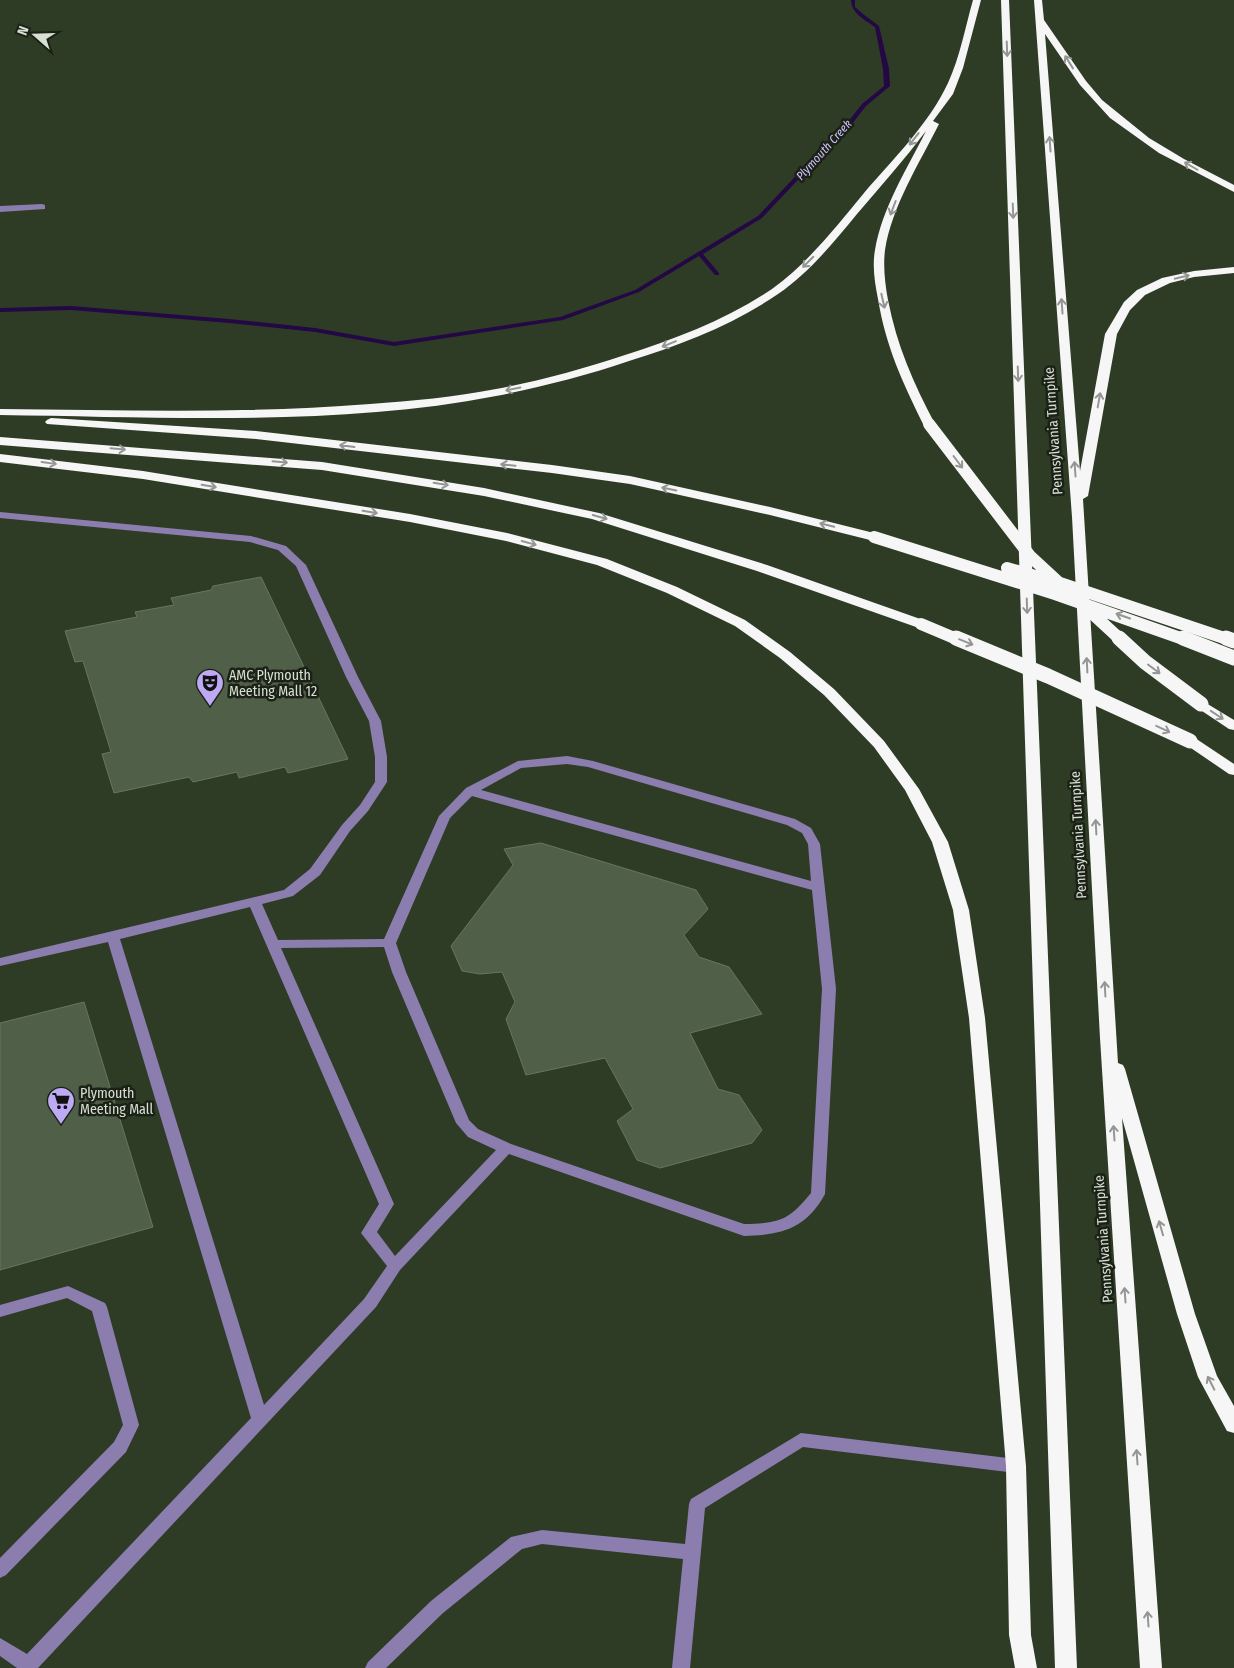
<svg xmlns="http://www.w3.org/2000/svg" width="1234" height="1668" font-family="'Fira Sans Condensed',sans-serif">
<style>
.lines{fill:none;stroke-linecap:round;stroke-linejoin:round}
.stream{fill:#230845;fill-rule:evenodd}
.building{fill:#505f47;stroke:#67775e}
.minor{fill:#8b7eaf;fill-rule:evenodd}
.highway{fill:#f6f6f6;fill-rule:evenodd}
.highway-bridge-far1{stroke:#f6f6f6;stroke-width:12}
.highway-bridge{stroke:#f6f6f6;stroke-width:15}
.oneway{stroke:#939692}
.labels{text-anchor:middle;stroke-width:5;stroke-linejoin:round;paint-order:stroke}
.far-water-label{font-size:12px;font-style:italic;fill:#d4c5ff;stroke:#1b2117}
.street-label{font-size:14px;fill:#d7e0d2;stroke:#1b2117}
.poi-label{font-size:14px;fill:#d7e0d2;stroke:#1b2117;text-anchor:start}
</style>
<rect width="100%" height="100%" fill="#2e3c26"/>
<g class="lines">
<path class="stream" d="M 851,0 L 855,0 L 855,7 L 863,14 L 879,26 L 889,69 L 890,86 L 866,106 L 837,143 L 828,148 L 762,218 L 703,254 L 719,273 L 719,275 L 715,275 L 699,256 L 639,292 L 563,320 L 394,346 L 315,332 L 229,323 L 71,310 L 0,312 L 0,308 L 71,306 L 229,319 L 315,328 L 394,342 L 560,317 L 635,290 L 758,216 L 824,146 L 833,141 L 862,104 L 884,86 L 883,69 L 875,27 C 865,20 851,13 851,0 Z"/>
</g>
<path class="building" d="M 261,577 L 348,759 L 288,773 L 285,767 L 239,778 L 237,772 L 193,782 L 189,777 L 114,793 L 102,754 L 111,752 L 83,661 L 75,662 L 65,631 L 137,617 L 135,612 L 174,605 L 171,598 L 211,590 L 213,586 Z
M 541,843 L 696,890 L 708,909 L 684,935 L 699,957 L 729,967 L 762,1014 L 690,1033 L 718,1089 L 739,1095 L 762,1130 L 752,1143 L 660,1168 L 637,1160 L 617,1121 L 633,1109 L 605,1058 L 526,1075 L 506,1019 L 515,1002 L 502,972 L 480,974 L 462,971 L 451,946 L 513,865 L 504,849 Z
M 84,1002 L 153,1227 L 0,1270 L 0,1023 Z"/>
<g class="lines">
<path class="minor" d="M 42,204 L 45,205 L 45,209 L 0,212 L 0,206 Z
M 0,512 L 251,536 L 286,546 L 306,565 L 358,677 L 381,721 L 387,757 L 387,782 L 368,811 L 350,831 L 320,875 L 293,896 L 262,904 L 278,940 L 384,939 L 439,816 L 466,788 L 518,761 L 567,756 L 593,761 L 795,819 L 811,828 L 820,844 L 836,989 L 825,1194 C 806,1229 781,1235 744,1236 L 509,1154 L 400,1270 L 376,1307 L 38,1668 L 17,1668 L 0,1656 L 0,1638 L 27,1654 L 251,1418 L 108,942 L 0,966 L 0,958 L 284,890 L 310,869 L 342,825 L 360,805 L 375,782 L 375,757 L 369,721 L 346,677 L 296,566 L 278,550 L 250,542 L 0,518 ZM 567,764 L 588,767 L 787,825 L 802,833 L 808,844 L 811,881 L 481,790 L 521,768 ZM 472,796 L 812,890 L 822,989 L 811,1193 C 788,1221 780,1223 744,1224 L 511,1144 L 478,1129 L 469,1120 L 406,972 L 396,943 L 450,818 ZM 250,907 L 379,1204 L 361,1233 L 387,1266 L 364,1299 L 264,1405 L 120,939 ZM 384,947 L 392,972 L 456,1123 L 468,1137 L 496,1150 L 395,1256 L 377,1232 L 394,1204 L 281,948 Z
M 68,1286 L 105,1303 L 107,1307 L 139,1425 L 126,1452 L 6,1575 L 0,1578 L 0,1558 L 114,1442 L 123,1425 L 92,1311 L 67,1298 L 0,1317 L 0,1305 Z
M 801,1433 L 1016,1459 L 1022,1461 L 1024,1466 L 1022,1471 L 1016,1473 L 803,1447 L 705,1508 L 690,1668 L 672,1668 L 683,1559 L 542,1544 L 522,1549 L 443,1613 L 386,1668 L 365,1668 L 368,1662 L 431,1601 L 511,1537 L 542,1530 L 685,1544 L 689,1504 L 691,1499 Z"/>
<path class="highway" d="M 973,0 L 981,0 L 963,68 L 953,94 L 933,121 L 939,124 C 919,164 892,206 885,250 C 883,266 885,284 888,300 C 897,346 913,382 935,424 L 933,426 L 929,428 L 923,424 C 902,381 886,347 878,299 C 875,284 872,266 875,250 C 882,208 907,169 926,131 C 904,160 880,187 857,214 C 833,243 809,273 778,294 C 733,325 680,345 629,361 C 585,376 541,387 496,396 C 337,427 161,417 0,415 L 0,409 C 123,410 247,414 370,404 C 412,401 455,397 496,389 C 540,381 582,369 625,355 C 675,339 728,319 772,289 C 808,263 836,227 864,193 C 893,159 929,124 948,83 C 960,57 965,28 973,0 Z
M 1001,0 L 1009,0 L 1077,1668 L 1055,1668 Z
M 1034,0 L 1042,0 L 1044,20 L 1086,81 L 1102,100 L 1149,138 L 1184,159 L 1234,185 L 1234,192 L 1159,153 L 1110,118 L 1080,85 L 1045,34 L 1080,471 L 1105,334 L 1124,302 L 1137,290 L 1162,278 L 1194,271 L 1234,267 L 1234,273 L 1194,277 L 1170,283 L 1145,295 L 1130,310 L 1117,334 L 1088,496 L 1083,499 L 1118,1063 L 1123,1065 L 1125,1069 L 1195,1314 L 1217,1376 L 1234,1406 L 1234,1433 L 1227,1431 L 1198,1377 L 1177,1314 L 1122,1118 L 1162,1668 L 1140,1668 L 1100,1038 L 1072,517 Z
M 51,418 L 256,431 L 552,465 L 630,476 L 770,507 L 878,534 L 880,537 L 874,541 L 770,515 L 630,484 L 552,473 L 256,439 L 47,424 L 45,422 L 47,420 Z
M 0,437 L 322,462 L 484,488 L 599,513 L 767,565 L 926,621 L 928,624 L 921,628 L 916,627 L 757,571 L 592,519 L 484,496 L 322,470 L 0,445 Z
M 0,454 L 143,471 L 410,514 L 507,533 L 607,559 L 677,587 L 745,620 L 790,652 L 834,689 L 884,741 L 919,789 L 948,842 L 969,910 L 985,1018 L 1026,1466 L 1031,1635 L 1037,1668 L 1015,1668 L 1009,1635 L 1006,1466 L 969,1018 L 953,910 L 932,842 L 905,790 L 874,747 L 824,695 L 780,658 L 735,626 L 667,593 L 597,565 L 506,541 L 410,522 L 143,479 L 0,462 Z
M 1201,700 L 1234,720 L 1234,730 L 1229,729 L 1196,707 L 1194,704 Z
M 1190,737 L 1195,738 L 1234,764 L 1234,775 L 1229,774 L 1185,744 L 1183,741 L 1185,738 Z"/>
<path class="highway-bridge-far1" d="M 929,424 L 1030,556 L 1121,640
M 874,537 L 1055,594 L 1186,640
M 1007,568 L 1060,583 L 1230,640
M 921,624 L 959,640"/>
<path class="highway-bridge" d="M 956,638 L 1048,676 L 1190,741
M 1119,638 L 1145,662 L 1201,704
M 1183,638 L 1234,658
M 1226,638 L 1234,641"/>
</g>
<defs><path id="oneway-shaft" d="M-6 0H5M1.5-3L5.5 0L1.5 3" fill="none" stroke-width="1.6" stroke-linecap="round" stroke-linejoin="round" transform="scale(1.25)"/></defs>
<g class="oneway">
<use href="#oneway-shaft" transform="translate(1007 49) rotate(88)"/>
<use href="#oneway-shaft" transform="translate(1069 62) rotate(-122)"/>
<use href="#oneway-shaft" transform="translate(914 139) rotate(128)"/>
<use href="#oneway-shaft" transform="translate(1050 144) rotate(-94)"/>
<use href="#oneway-shaft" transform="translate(1191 166) rotate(-150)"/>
<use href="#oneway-shaft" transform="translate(893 208) rotate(111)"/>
<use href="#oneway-shaft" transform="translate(1013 211) rotate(88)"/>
<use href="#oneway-shaft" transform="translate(808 262) rotate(135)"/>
<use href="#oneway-shaft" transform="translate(1182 277) rotate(-14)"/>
<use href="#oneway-shaft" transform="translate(883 301) rotate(77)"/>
<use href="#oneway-shaft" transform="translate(1062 306) rotate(-94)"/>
<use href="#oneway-shaft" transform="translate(669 344) rotate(158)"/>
<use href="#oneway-shaft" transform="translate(1018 374) rotate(88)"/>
<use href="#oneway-shaft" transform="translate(513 389) rotate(169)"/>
<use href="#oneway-shaft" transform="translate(1099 400) rotate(-80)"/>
<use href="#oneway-shaft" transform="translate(347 446) rotate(-173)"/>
<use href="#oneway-shaft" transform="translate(118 449) rotate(5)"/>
<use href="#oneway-shaft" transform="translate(280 462) rotate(5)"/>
<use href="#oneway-shaft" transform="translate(958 462) rotate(53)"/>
<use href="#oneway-shaft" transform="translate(49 463) rotate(8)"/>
<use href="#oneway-shaft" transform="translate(508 465) rotate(-174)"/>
<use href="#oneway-shaft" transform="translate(1075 469) rotate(-94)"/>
<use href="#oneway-shaft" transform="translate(441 484) rotate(10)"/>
<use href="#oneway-shaft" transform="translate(209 486) rotate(9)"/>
<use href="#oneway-shaft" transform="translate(669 489) rotate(-168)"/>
<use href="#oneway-shaft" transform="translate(370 512) rotate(9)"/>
<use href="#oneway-shaft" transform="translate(600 517) rotate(16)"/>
<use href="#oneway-shaft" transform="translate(827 525) rotate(-166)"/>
<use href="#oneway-shaft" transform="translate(529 543) rotate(15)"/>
<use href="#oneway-shaft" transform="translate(1027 606) rotate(88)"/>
<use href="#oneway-shaft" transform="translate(1123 616) rotate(-161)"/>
<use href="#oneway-shaft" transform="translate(966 642) rotate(22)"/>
<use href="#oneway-shaft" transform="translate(1087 665) rotate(-93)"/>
<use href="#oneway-shaft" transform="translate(1154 669) rotate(37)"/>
<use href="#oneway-shaft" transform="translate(1217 715) rotate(34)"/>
<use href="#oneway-shaft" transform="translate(1163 729) rotate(25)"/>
<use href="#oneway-shaft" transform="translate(1096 827) rotate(-93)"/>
<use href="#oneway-shaft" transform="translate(1105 989) rotate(-93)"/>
<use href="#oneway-shaft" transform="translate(1114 1133) rotate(-94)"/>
<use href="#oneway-shaft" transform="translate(1161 1228) rotate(-106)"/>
<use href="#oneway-shaft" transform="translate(1125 1295) rotate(-94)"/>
<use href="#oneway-shaft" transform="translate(1211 1383) rotate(-117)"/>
<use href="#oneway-shaft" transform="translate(1137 1457) rotate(-94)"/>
<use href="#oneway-shaft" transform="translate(1148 1619) rotate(-94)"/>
</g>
<defs>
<symbol id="theatre-pin" viewBox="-11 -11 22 30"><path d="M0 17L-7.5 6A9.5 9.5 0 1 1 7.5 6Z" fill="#bea9f5" stroke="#1b2117"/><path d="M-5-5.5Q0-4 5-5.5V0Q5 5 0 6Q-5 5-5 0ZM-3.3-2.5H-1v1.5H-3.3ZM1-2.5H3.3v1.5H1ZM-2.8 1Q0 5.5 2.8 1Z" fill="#111"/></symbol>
<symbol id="supermarket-pin" viewBox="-11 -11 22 30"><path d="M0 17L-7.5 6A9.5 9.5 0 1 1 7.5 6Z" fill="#bea9f5" stroke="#1b2117"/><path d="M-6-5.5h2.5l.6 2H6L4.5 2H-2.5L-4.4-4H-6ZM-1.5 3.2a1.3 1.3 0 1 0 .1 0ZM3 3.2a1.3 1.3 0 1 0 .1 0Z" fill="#111"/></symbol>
</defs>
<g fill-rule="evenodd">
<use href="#theatre-pin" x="194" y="667" width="32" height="43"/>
<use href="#supermarket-pin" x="45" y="1085" width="32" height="43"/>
</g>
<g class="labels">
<g class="far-water-label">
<text transform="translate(824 150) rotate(-48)" y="4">Plymouth Creek</text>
</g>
<g class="street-label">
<text transform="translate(1053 431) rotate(-94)" y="5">Pennsylvania Turnpike</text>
<text transform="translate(1078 835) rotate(-93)" y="5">Pennsylvania Turnpike</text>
<text transform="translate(1103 1239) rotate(-94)" y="5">Pennsylvania Turnpike</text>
</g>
<g class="poi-label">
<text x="229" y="680">AMC Plymouth<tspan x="229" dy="16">Meeting Mall 12</tspan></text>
<text x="80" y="1098">Plymouth<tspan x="80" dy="16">Meeting Mall</tspan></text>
</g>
</g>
<g transform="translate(35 35) rotate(290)" stroke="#1b2117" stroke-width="4" paint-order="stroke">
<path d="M0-4L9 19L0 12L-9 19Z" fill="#d7e0d2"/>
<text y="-8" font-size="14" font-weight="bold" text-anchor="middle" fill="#d7e0d2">N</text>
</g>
</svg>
